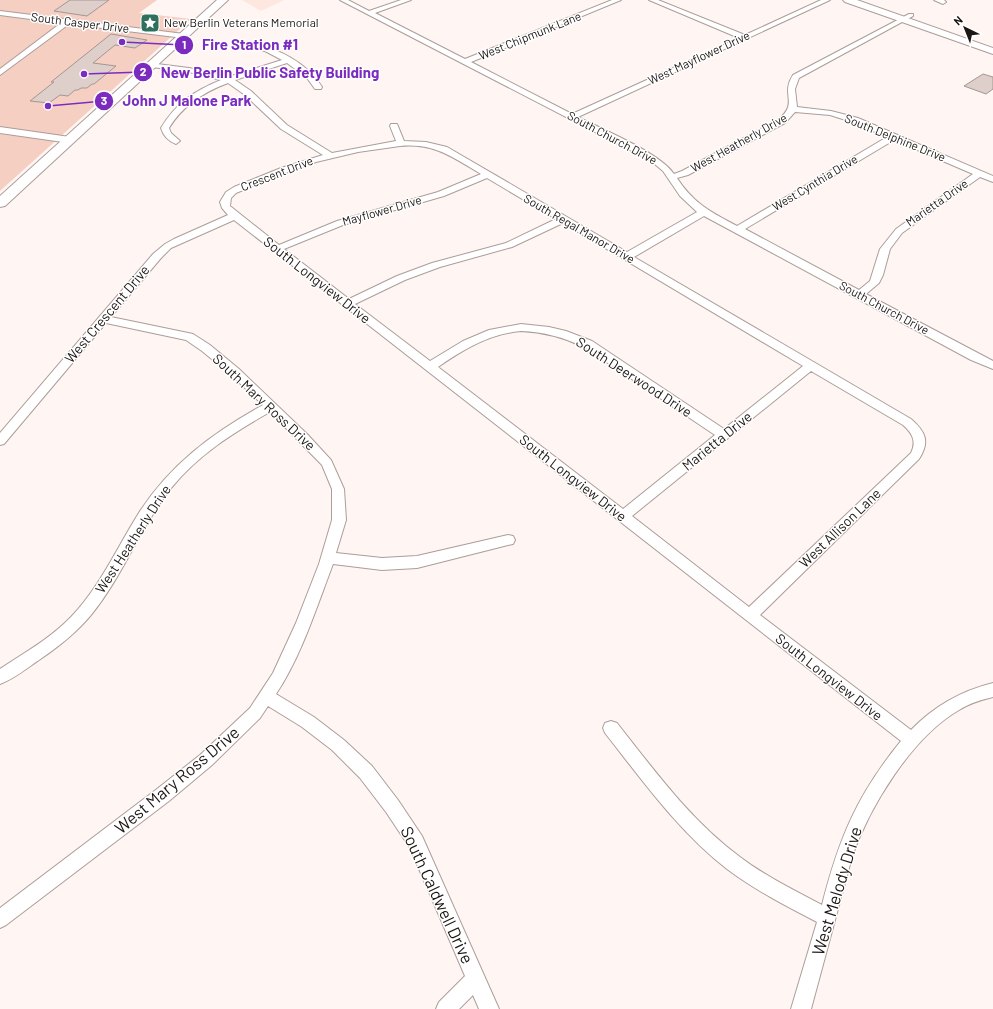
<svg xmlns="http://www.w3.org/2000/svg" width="993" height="1009" font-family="Barlow,sans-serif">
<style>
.built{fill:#fee7df}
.green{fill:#f6cfc3}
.building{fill:#decfca;stroke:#a49691}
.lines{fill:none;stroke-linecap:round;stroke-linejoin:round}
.street-casing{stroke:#ac9d99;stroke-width:2}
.secondary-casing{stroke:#ac9d99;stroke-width:2}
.street{fill:#fff;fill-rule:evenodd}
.secondary{fill:#fff;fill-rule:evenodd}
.labels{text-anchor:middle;stroke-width:3;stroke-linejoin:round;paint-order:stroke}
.far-street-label{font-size:12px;fill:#1b1614;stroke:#fff}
.far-poi-label{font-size:12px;fill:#1b1614;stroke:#fff;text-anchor:start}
.street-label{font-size:14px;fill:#1b1614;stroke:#fff}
.near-street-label{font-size:17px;fill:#1b1614;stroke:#fff}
.leader{fill:none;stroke:#7b2cbf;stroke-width:1.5}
.callout-dot{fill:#7b2cbf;stroke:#fff;stroke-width:1.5}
.mark-label{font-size:12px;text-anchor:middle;font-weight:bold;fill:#fff}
.callout-label{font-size:15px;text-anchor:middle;font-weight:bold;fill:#7b2cbf;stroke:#fff;stroke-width:3;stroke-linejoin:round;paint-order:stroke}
</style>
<rect width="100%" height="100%" fill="#fff5f2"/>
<path class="built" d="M 242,0 L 284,0 L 261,11 Z"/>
<path class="green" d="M 0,0 L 157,0 L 139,13 L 191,19 L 0,191 Z"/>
<path class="building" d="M 70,0 L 109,0 L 87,16 L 54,11 Z
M 111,34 L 147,40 L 135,48 L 115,45 L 93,63 L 116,66 L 94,84 L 92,84 L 87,88 L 81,88 L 78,90 L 75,90 L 68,96 L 60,95 L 49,103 L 30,101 L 54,82 L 51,82 Z
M 983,74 L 993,77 L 993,89 L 986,94 L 964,86 Z"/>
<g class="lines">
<defs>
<path id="street" d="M 340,0 L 348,0 L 369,11 L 401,0 L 411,0 L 375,13 L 465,59 L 612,0 L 621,0 L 471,62 L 572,114 L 739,38 L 649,0 L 658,0 L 745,35 L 821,0 L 830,0 L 578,117 C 603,130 659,152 674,174 L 682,171 L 779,119 C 799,102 780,95 793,75 L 909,14 L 913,14 L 913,16 L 799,78 L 795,89 L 797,107 L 831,111 L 858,118 L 993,176 L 993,182 L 980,177 L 902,233 L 890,249 L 883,275 L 879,283 L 866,294 L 993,361 L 993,369 L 971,360 L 704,216 L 634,257 L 911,419 C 926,432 930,442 919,459 L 760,615 L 911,730 C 934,706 961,691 993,683 L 993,697 C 981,700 970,703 959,710 C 912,737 869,807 852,857 L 811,1009 L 791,1009 L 817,922 C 786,906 755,890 727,869 C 679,832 643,781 605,733 L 603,728 L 605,723 L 611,721 L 617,723 C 654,770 691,821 740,857 C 765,876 794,890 822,905 C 839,838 857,795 901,741 L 234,220 L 171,248 L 161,258 L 111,317 L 193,334 L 210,345 L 239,369 L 308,435 L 331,460 L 344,489 L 346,520 L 336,553 L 382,558 L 417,556 L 508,535 L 513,536 L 515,540 L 513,544 L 508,545 L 417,568 L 382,570 L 333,564 C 317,606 301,657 276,694 L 314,717 L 344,740 L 372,766 L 398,800 L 422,836 L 499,1009 L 479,1009 L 473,995 L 459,1009 L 436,1009 L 439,1002 L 465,976 L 410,848 L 386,812 L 360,778 L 332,750 L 302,727 L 268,706 L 260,718 L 212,765 L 169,801 L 6,925 L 0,928 L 0,908 L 157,789 L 200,755 L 250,708 L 273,673 L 296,623 L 319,564 L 332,520 L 332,489 L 322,465 L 270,412 C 234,432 198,455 172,487 C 140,527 123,576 91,615 C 76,633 58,647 39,660 C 27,668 14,679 0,684 L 0,669 C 24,653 51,638 71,617 C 99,588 116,550 137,516 C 168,466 212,433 263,405 L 231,375 L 202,351 L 186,340 L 106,323 L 4,444 L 0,445 L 0,433 L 153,254 L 165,244 L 174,239 L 228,215 L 222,208 L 220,202 L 226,192 L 234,187 L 281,168 L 323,155 L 281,129 L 245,95 L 228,83 C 204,92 183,105 169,128 L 171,133 L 180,141 L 176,144 C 168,141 163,135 161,128 C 176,103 194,91 221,80 L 189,72 L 152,67 L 149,67 L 149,63 L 189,68 L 228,77 L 282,60 L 265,51 L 247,47 L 246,45 L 250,43 C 276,47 308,63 322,87 L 321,89 L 315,89 L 307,78 L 287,63 L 235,80 L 251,91 L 287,125 L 332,153 L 396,141 L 390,126 L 391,124 L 397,124 L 404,141 L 426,142 L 447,147 L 627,252 L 697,212 L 680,196 L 663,171 L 651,161 ZM 795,112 L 830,115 L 852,122 L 887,137 L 737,226 C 711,212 694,204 677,178 L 688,175 L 785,123 ZM 894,140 L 973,174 L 896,229 L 880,249 L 870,281 L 859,290 L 745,229 ZM 400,146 C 435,143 452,157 481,174 L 438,192 L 337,221 L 279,245 L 230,206 L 231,198 L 236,193 L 272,178 L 316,162 L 358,152 ZM 487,178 L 556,219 L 506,243 L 432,263 L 397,276 L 349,299 L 284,249 L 343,225 L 444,196 ZM 563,223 L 803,366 L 724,429 L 592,341 L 566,331 L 549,327 L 521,324 L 489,330 L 463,341 L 430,361 L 355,304 L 405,280 L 440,267 L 512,247 ZM 521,331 C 544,332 563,337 584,347 L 715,435 L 623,509 L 438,367 C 464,349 489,334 521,331 ZM 811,371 L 903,425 C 912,433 917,441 911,453 L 749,607 L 632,516 Z
M 934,0 L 944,0 L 946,2 L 943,4 Z
M 0,11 L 184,34 L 188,36 L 184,38 L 69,24 L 0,75 L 0,69 L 61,23 L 0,15 Z
M 0,127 L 70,137 L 74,140 L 70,143 L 0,133 Z"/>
<path id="secondary" d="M 217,0 L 228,0 L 5,206 L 0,207 L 0,196 Z
M 843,0 L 857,0 L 993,48 L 993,54 L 845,2 Z"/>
</defs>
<use href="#street" class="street-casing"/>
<use href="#secondary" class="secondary-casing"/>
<use href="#street" class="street"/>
<use href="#secondary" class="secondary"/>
</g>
<defs>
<symbol id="sight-square" viewBox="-11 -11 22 22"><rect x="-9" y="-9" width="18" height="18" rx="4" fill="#30705e" stroke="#fff"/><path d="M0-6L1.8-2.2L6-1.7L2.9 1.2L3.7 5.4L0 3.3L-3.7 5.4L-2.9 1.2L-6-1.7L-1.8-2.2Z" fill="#fff"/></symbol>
</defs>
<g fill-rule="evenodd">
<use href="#sight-square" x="139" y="12" width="22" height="22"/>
</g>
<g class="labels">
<g class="far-street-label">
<text transform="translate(80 23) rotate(7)" y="4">South Casper Drive</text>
<text transform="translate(530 36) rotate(-22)" y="4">West Chipmunk Lane</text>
<text transform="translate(699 58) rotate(-25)" y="4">West Mayflower Drive</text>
<text transform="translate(612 138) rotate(28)" y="4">South Church Drive</text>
<text transform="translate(895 138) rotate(22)" y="4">South Delphine Drive</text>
<text transform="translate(739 143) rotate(-29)" y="4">West Heatherly Drive</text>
<text transform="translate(277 174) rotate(-21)" y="4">Crescent Drive</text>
<text transform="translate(815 183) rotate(-31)" y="4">West Cynthia Drive</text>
<text transform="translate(937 203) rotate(-35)" y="4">Marietta Drive</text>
<text transform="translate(382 211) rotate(-16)" y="4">Mayflower Drive</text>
<text transform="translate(579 229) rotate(30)" y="4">South Regal Manor Drive</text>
<text transform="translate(884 308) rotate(28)" y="4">South Church Drive</text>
</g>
<g class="far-poi-label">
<text x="164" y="27">New Berlin Veterans Memorial</text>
</g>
<g class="street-label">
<text transform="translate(317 280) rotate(38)" y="5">South Longview Drive</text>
<text transform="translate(107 314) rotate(-50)" y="5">West Crescent Drive</text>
<text transform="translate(634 377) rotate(33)" y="5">South Deerwood Drive</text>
<text transform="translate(264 402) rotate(43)" y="5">South Mary Ross Drive</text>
<text transform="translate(717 441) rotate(-39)" y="5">Marietta Drive</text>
<text transform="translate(573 478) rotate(38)" y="5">South Longview Drive</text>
<text transform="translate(840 528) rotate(-44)" y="5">West Allison Lane</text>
<text transform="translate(133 539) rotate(-57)" y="5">West Heatherly Drive</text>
<text transform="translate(829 677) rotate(38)" y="5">South Longview Drive</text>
</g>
<g class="near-street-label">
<text transform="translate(177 780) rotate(-40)" y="6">West Mary Ross Drive</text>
<text transform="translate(837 891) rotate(-73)" y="6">West Melody Drive</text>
<text transform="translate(437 895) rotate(65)" y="6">South Caldwell Drive</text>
</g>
</g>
<path class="leader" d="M122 42L184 45M84 74L143 72M48 106L104 101"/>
<g class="callout-dot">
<circle cx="122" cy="42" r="4"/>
<circle cx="84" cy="74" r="4"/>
<circle cx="48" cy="106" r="4"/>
<circle cx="184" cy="45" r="10"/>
<circle cx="143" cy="72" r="10"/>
<circle cx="104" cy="101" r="10"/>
</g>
<g class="mark-label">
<text x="184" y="49">1</text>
<text x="143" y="76">2</text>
<text x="104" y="105">3</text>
</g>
<g class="callout-label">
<text x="250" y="50">Fire Station #1</text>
<text x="270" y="78">New Berlin Public Safety Building</text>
<text x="187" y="106">John J Malone Park</text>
</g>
<g transform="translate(965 28) rotate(317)" stroke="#ffffff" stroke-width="3" paint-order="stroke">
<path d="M0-3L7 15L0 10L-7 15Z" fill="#1b1614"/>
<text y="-6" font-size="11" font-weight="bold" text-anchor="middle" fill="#1b1614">N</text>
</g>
</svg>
